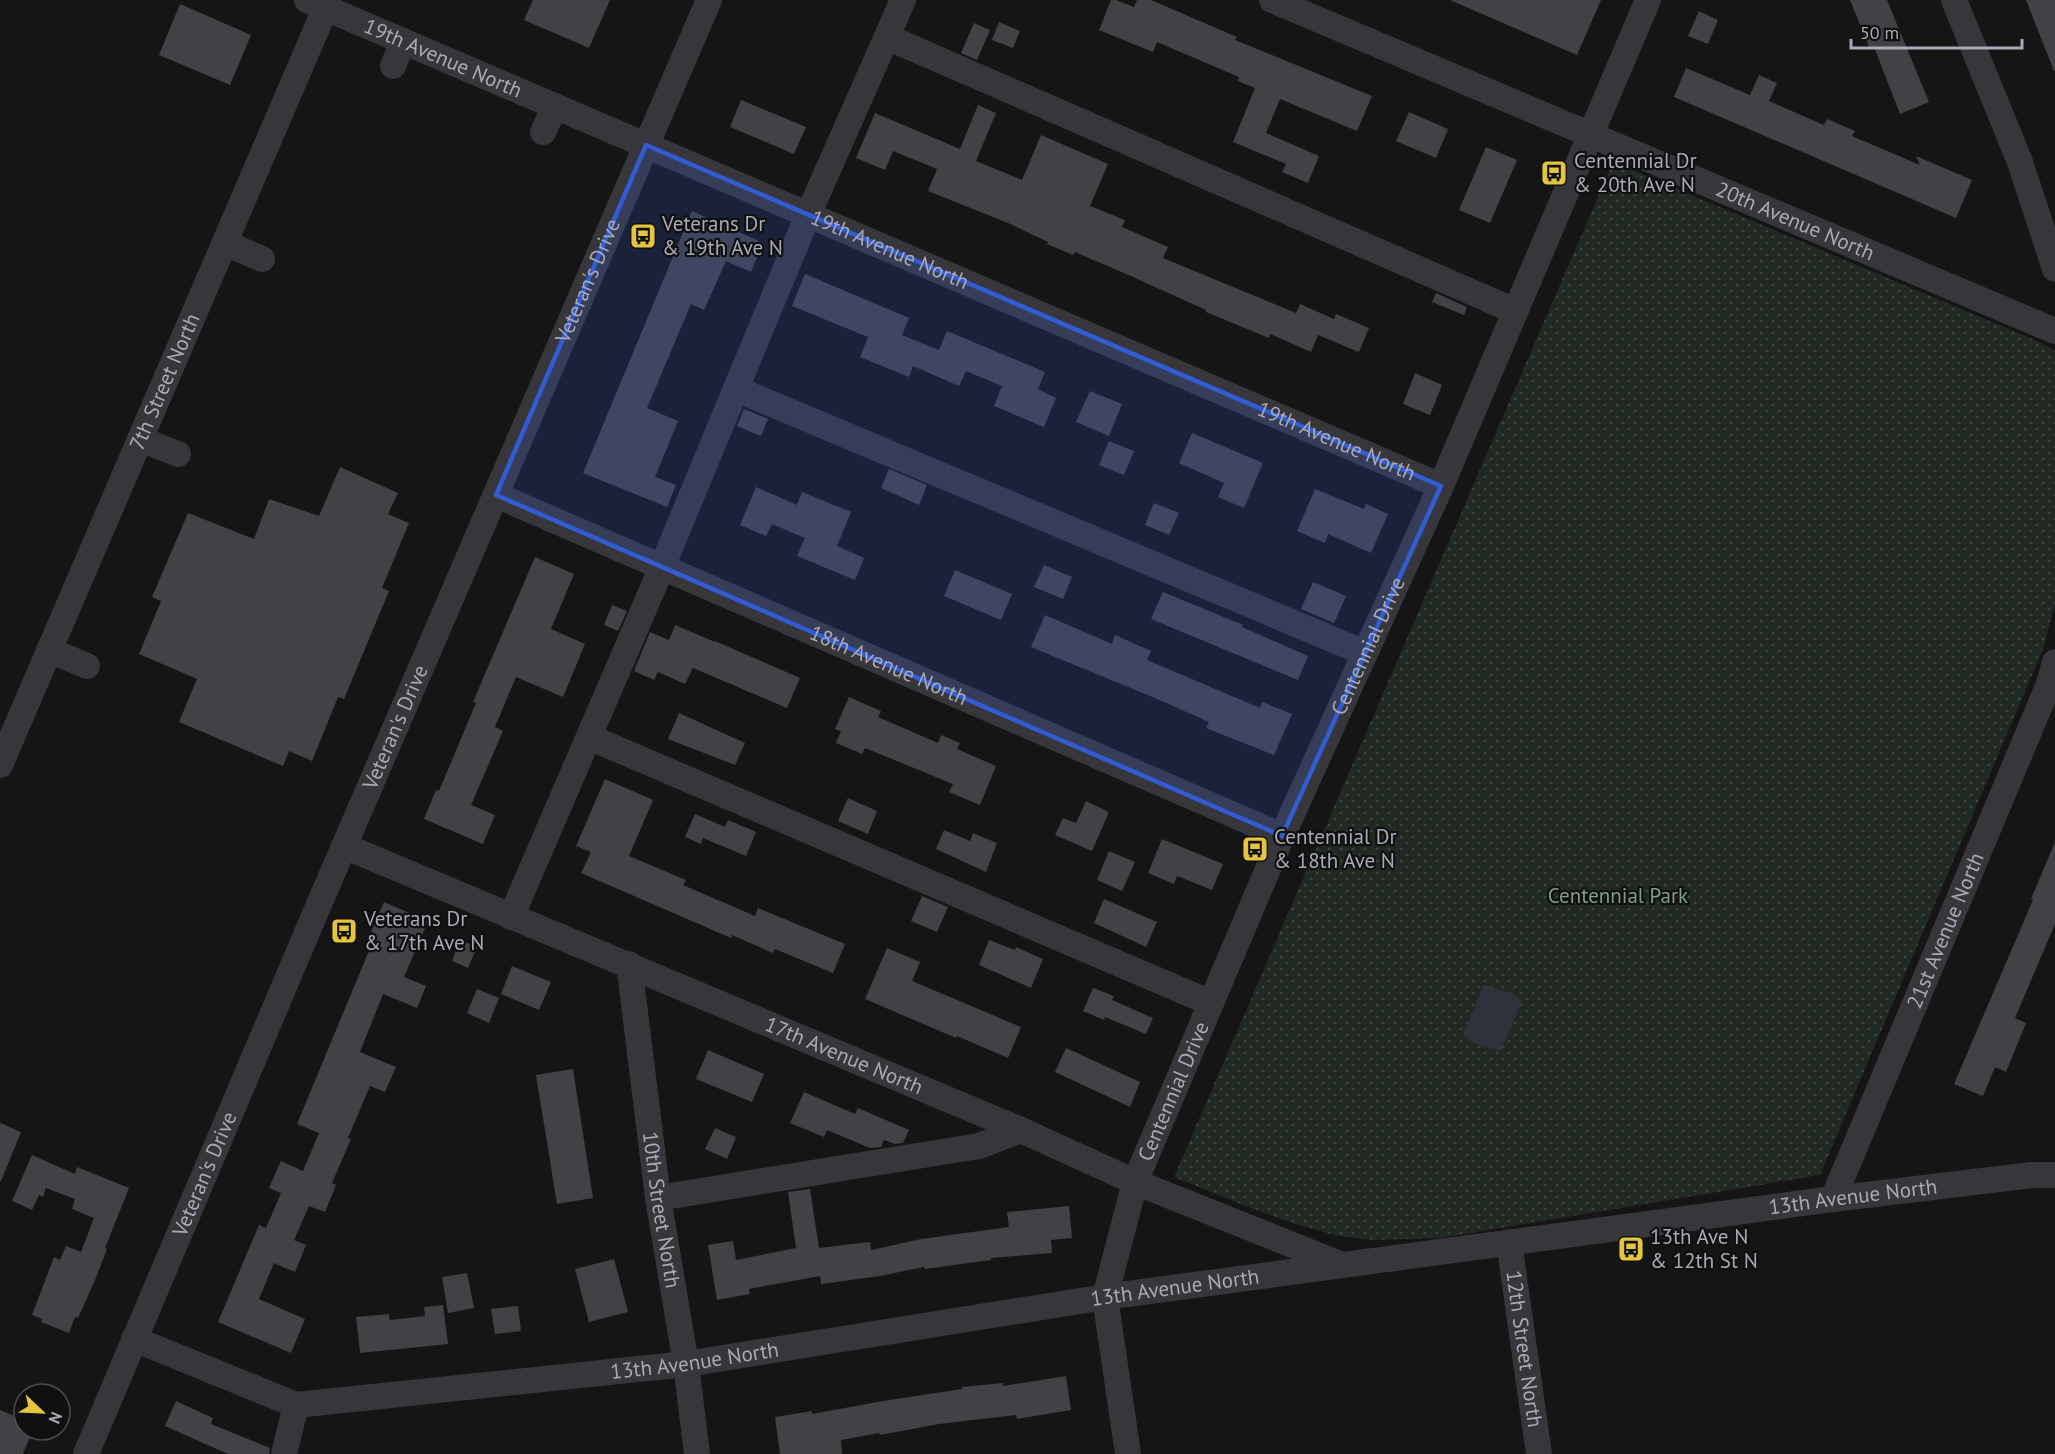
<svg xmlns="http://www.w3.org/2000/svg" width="2055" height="1454" font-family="'PT Sans',sans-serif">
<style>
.park{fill:url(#park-dots)}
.water{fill:#2e333b}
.building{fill:#424246}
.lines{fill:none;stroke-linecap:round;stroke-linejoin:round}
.minor{stroke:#36363b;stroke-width:26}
.marked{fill:#325cd3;fill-opacity:0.2;stroke:#325cd3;stroke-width:4.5;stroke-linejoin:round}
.labels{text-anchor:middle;stroke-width:4.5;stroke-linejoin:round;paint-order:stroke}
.street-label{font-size:21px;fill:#a8aab6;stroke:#101011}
.poi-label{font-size:21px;fill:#a8aab6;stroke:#101011;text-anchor:start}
.park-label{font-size:21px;fill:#809f86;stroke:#101011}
</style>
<defs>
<pattern id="park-dots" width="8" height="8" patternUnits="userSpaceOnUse" patternTransform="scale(1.5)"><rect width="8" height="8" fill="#212923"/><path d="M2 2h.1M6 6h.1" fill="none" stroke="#3e4541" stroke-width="1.8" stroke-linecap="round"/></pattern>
</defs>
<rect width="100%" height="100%" fill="#151516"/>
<path class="park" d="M 1613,162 L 2044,344 L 2055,351 L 2055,604 L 2043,649 L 1820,1175 L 1440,1238 L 1374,1240 L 1338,1236 L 1295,1224 L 1248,1207 L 1174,1177 Z"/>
<path class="water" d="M 1484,985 L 1514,994 L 1522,1001 L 1501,1050 C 1485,1048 1474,1045 1463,1034 Z"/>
<path class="building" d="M 533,0 L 610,0 L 589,48 L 524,20 Z
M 1111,0 L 1116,0 L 1134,7 L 1137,0 L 1151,0 L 1237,37 L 1235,40 L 1372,96 L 1357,131 L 1280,99 L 1266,133 L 1319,156 L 1308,183 L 1282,172 L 1286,164 L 1233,142 L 1255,88 L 1238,81 L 1239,77 L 1157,42 L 1153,52 L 1099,30 Z
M 1450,0 L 1601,0 L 1577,55 Z
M 1850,0 L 1887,0 L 1929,102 L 1900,114 L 1874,47 L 1870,49 Z
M 2026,0 L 2055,0 L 2055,71 L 2054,71 Z
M 180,4 L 251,35 L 230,85 L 159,55 Z
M 1699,11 L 1718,20 L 1708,44 L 1688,36 Z
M 999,22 L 1020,31 L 1013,48 L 992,40 Z
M 974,23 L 990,30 L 977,60 L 961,53 Z
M 1686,68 L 1750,95 L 1759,75 L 1777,83 L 1769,101 L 1824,125 L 1827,119 L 1855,131 L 1852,136 L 1920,165 L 1916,156 L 1972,180 L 1956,218 L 1674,97 Z
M 741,100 L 806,127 L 794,154 L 730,127 Z
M 978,105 L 996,113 L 976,161 L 1022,180 L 1041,135 L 1108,164 L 1090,206 L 1125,220 L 1122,227 L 1168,247 L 1163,258 L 1296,313 L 1300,304 L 1334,319 L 1336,314 L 1369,328 L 1359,352 L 1318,335 L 1311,352 L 1270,334 L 1269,338 L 1206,312 L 1206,310 L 1124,273 L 1075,252 L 1073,255 L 1047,244 L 1048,242 L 1008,223 L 928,191 L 937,169 L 893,151 L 885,170 L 856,158 L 875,113 L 960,149 Z
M 1409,112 L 1448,129 L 1436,158 L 1396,141 Z
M 1486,147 L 1517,160 L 1490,223 L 1459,210 Z
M 692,211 L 763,243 L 751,272 L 726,261 L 704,310 L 691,304 L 647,408 L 678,421 L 655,477 L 676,485 L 667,507 L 583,473 Z
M 805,274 L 909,318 L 902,335 L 939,350 L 947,331 L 1045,372 L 1038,389 L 1056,398 L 1044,427 L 994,406 L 1002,386 L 966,371 L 959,386 L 913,366 L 909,377 L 860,357 L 868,337 L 792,306 Z
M 1436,293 L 1467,307 L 1464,315 L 1432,302 Z
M 1415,373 L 1442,385 L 1430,415 L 1403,404 Z
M 1090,391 L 1122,404 L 1109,436 L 1076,422 Z
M 744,409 L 768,419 L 761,436 L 737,426 Z
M 1192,433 L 1263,463 L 1244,508 L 1218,497 L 1224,483 L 1179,463 Z
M 1109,441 L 1134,451 L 1124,475 L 1099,465 Z
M 340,467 L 398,493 L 388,514 L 409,523 L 382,588 L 389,591 L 344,699 L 338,697 L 312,761 L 289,751 L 283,766 L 179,722 L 197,679 L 139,654 L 161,601 L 152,597 L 188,513 L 254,539 L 269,499 L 319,516 Z
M 889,469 L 927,485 L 919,505 L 881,488 Z
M 756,487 L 797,505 L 802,492 L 851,512 L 837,546 L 864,558 L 855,580 L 797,556 L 805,538 L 772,524 L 766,536 L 740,525 Z
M 1315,489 L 1364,509 L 1366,504 L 1388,514 L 1371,553 L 1328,534 L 1325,543 L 1297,531 Z
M 1154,503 L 1179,513 L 1169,535 L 1145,525 Z
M 535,557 L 574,574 L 551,629 L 585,644 L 563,697 L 516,677 L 495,727 L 503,731 L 471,805 L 495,815 L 483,844 L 424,819 L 436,790 L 439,791 L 476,703 L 473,702 Z
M 1044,565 L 1072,577 L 1063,599 L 1034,587 Z
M 955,570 L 1012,594 L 1001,620 L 944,596 Z
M 1313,582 L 1346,596 L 1334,623 L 1301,609 Z
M 1163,592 L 1243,625 L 1242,627 L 1308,656 L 1298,680 L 1151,619 Z
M 612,605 L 627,611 L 618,631 L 604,625 Z
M 1045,615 L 1112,644 L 1115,635 L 1151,651 L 1147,660 L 1260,708 L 1262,702 L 1292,714 L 1274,755 L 1206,728 L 1209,722 L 1155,698 L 1031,647 Z
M 675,625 L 715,642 L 715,641 L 800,678 L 787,708 L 693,668 L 685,684 L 658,672 L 654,680 L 634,671 L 650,632 L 669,640 Z
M 849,697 L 881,711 L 878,717 L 938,743 L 941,735 L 960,743 L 957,749 L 996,766 L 980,805 L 949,792 L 953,784 L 865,748 L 862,754 L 836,743 L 841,731 L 835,729 Z
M 679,713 L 745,743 L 735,765 L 668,739 Z
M 605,779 L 653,800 L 629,856 L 686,880 L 683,885 L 755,916 L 758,908 L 845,944 L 833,973 L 775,949 L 773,953 L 732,935 L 731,938 L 581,873 L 591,852 L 576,846 Z
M 848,798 L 877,811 L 868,834 L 838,821 Z
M 1086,801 L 1109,812 L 1092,851 L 1055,835 L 1063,818 L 1076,823 Z
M 695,814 L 725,827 L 728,820 L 756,832 L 746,856 L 703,838 L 701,844 L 685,837 Z
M 944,830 L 970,841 L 973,833 L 997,843 L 986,872 L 936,849 Z
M 1162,839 L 1223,864 L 1212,890 L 1177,876 L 1174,884 L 1148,873 Z
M 2055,842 L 2055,924 L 2015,1018 L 2026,1023 L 2006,1072 L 1995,1067 L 1983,1096 L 1954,1084 L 2033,900 L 2031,899 Z
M 1109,851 L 1135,862 L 1122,891 L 1097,880 Z
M 922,896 L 948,907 L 937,932 L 911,921 Z
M 1104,899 L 1157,922 L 1146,947 L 1094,923 Z
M 384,902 L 428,921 L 404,977 L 426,986 L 417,1008 L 383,994 L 360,1052 L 396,1067 L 385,1092 L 370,1086 L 348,1138 L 351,1139 L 332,1183 L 336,1185 L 325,1212 L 309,1206 L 294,1240 L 306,1245 L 295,1272 L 274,1263 L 259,1299 L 305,1319 L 291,1353 L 218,1322 L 259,1225 L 266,1228 L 281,1193 L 269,1188 L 281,1161 L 303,1171 L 319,1133 L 297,1124 L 376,934 L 371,932 Z
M 460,940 L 477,947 L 468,968 L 452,961 Z
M 989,940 L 1015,950 L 1016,947 L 1043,959 L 1031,988 L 979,965 Z
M 887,948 L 920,962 L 912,981 L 1021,1027 L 1008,1058 L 957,1036 L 956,1038 L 865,999 Z
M 512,966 L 551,982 L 539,1010 L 501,994 Z
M 1093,988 L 1114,996 L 1112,1000 L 1153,1018 L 1146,1034 L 1105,1017 L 1104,1020 L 1083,1011 Z
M 477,989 L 499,998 L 489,1023 L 467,1013 Z
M 1066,1048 L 1140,1082 L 1130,1107 L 1055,1072 Z
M 708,1050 L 764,1074 L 752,1102 L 696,1079 Z
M 573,1069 L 593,1198 L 557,1204 L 536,1075 Z
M 804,1092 L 855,1114 L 858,1108 L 909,1130 L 903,1143 L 895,1144 L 884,1140 L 881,1147 L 870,1148 L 827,1130 L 824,1137 L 790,1123 Z
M 0,1123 L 21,1132 L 1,1181 L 0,1181 Z
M 715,1128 L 736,1137 L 727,1159 L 705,1149 Z
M 32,1155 L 75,1174 L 77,1167 L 129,1188 L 105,1248 L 107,1249 L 95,1280 L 78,1318 L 75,1317 L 69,1333 L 41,1322 L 42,1319 L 32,1315 L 54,1257 L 60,1260 L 66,1246 L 81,1252 L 94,1218 L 72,1209 L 75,1199 L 46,1188 L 43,1197 L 39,1195 L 32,1210 L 12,1201 Z
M 810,1189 L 819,1248 L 870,1242 L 871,1250 L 921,1239 L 1009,1227 L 1007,1212 L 1069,1206 L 1072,1238 L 1051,1240 L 1052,1253 L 991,1258 L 991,1260 L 925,1269 L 924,1267 L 880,1276 L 821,1284 L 820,1276 L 749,1289 L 750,1294 L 717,1300 L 708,1245 L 733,1241 L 736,1260 L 796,1248 L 788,1192 Z
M 614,1259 L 628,1312 L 589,1322 L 575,1269 Z
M 467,1273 L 474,1308 L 448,1313 L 442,1277 Z
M 443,1305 L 448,1344 L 360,1353 L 356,1317 L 389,1314 L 390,1320 L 425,1316 L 424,1307 Z
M 518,1306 L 521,1331 L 495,1334 L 491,1309 Z
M 1066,1376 L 1071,1410 L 1017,1419 L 1016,1415 L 939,1424 L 880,1435 L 879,1433 L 841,1440 L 842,1454 L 780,1454 L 775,1417 L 812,1411 L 812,1414 L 883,1401 L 962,1389 L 962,1387 L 1003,1383 L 1003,1386 Z
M 176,1401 L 213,1418 L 211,1424 L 270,1448 L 269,1454 L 228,1454 L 165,1426 Z
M 0,1410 L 24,1420 L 24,1430 L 33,1430 L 23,1454 L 0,1454 Z"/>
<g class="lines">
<g class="minor">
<path id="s1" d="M 307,0 L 1441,486"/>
<path id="s2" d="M 1272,0 L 2055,331"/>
<path d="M 1954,0 L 2020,162 L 2055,269"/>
<path d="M 887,37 L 1515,311"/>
<path d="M 393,66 L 403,41"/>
<path d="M 543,132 L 555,106"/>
<path d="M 225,243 L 262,259"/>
<path d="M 736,389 L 1365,653"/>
<path d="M 140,439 L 178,454"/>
<path id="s3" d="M 496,495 L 1282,836"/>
<path d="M 49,650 L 87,666"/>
<path d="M 589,737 L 1211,1003"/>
<path id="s4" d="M 0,765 L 329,0"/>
<path id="s5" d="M 344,846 L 1021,1130 L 1135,1182 L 1340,1264"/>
<path d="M 511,917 L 662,567 L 808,215 L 903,0"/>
<path id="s6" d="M 629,964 L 658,1198 L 686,1364 L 697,1454"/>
<path d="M 658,1198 L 979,1146 L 1021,1130"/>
<path id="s7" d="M 1833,1199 L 2049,684 L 2055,662"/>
<path id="s8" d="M 1509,1242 L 1539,1454"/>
<path id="s9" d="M 134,1339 L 296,1405 L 686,1364 L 1105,1297 L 1833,1199 L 2032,1175 L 2055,1175"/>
<path id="s10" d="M 86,1454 L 314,916 L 709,0"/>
<path d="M 284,1454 L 296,1405"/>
<path id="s11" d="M 1128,1454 L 1105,1297 L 1135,1182 L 1282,836 L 1441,486 L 1648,0"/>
</g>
</g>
<path class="marked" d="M 646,145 L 1441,486 L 1282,836 L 496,495 Z"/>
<defs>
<symbol id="bus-square" viewBox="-11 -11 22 22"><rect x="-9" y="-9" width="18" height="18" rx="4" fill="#e5c53f" stroke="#101011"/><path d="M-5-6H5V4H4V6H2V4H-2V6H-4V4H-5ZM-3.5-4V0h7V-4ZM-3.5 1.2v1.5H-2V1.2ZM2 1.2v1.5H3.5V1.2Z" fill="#111"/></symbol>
</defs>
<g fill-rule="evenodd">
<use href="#bus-square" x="1539" y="158" width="30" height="30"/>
<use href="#bus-square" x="628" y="221" width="30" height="30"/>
<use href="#bus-square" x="1240" y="834" width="30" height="30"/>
<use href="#bus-square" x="329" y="916" width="30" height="30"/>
<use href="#bus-square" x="1616" y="1234" width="30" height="30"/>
</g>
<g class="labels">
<g class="street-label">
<text dy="7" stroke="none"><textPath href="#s1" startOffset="148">19th Avenue North</textPath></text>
<text dy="7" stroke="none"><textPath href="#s2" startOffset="568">20th Avenue North</textPath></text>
<text dy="7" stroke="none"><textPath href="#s1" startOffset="634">19th Avenue North</textPath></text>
<text dy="7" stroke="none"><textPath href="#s10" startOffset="1276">Veteran's Drive</textPath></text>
<text dy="7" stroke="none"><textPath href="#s4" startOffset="417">7th Street North</textPath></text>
<text dy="7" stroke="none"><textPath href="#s1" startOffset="1120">19th Avenue North</textPath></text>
<text dy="7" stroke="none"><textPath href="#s11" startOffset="862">Centennial Drive</textPath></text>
<text dy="7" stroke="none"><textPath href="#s3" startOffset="428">18th Avenue North</textPath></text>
<text dy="7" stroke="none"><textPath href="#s10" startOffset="790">Veteran's Drive</textPath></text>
<text dy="7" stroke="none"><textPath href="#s7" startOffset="291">21st Avenue North</textPath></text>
<text dy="7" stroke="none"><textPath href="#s5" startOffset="542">17th Avenue North</textPath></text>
<text dy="7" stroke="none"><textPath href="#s11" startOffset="376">Centennial Drive</textPath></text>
<text dy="7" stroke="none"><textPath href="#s10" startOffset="304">Veteran's Drive</textPath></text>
<text dy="7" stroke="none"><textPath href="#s9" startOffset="1746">13th Avenue North</textPath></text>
<text dy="7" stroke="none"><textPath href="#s6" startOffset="248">10th Street North</textPath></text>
<text dy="7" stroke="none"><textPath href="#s9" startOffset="1062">13th Avenue North</textPath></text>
<text dy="7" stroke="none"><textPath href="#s8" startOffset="108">12th Street North</textPath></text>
<text dy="7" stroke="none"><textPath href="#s9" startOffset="576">13th Avenue North</textPath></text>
</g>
<g class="poi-label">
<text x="1574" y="168">Centennial Dr<tspan x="1574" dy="24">&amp; 20th Ave N</tspan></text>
<text x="662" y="231">Veterans Dr<tspan x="662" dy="24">&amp; 19th Ave N</tspan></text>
<text x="1274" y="844">Centennial Dr<tspan x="1274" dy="24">&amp; 18th Ave N</tspan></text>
<text x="364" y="926">Veterans Dr<tspan x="364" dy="24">&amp; 17th Ave N</tspan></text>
<text x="1650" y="1244">13th Ave N<tspan x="1650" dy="24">&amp; 12th St N</tspan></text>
</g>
<g class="park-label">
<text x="1618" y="903">Centennial Park</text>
</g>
</g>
<g transform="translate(42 1412) rotate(113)"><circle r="28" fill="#101011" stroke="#4d4e53" stroke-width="1.5"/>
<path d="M0-4.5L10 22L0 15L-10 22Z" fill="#e5c53f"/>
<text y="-9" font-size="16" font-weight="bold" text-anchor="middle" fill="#a8aab6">N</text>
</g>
<path d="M1851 39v9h171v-9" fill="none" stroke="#a8aab6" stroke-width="3"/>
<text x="1860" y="39" font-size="18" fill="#a8aab6" stroke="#101011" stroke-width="4.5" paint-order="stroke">50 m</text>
</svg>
